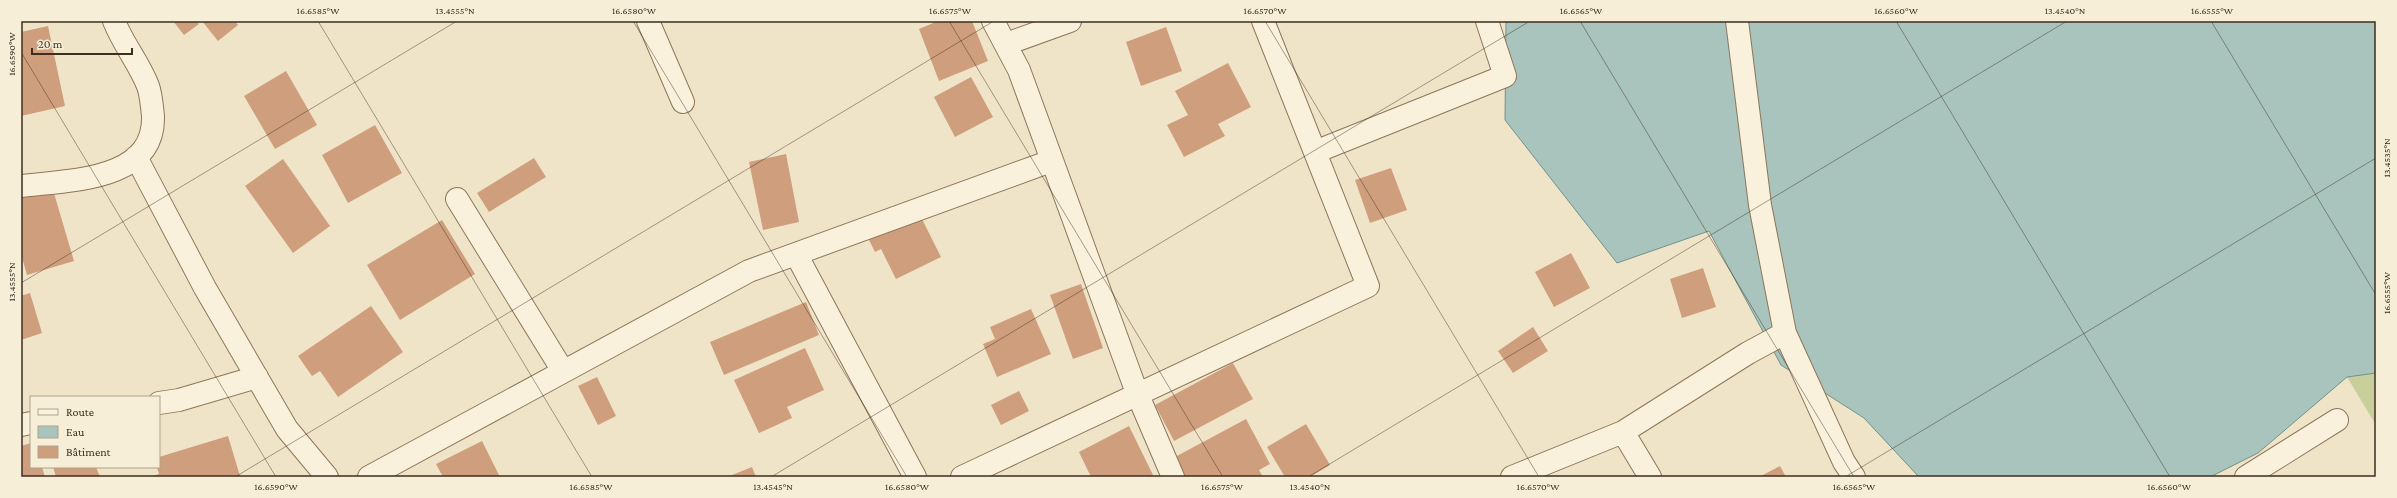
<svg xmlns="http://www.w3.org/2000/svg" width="2397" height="498" font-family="'Crimson Pro',serif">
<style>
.green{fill:#c9cf9b}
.water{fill:#a9c4bc;stroke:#6f938a}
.building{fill:#cf9f7d}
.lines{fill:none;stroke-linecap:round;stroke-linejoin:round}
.minor-casing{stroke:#8d765c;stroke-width:24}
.minor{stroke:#faf1dc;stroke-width:22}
.ticks{fill:none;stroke:#3d2e20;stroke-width:1;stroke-opacity:0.45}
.neatline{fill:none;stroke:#3d2e20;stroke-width:1.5}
.ticks-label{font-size:10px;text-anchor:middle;fill:#3d2e20}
</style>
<rect width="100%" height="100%" fill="#f0e4c8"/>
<path class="green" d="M 2376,373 L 2376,425 L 2347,377 Z"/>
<path class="water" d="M 1506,21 L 2376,21 L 2376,373 L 2347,377 L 2258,453 L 2210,477 L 1919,477 L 1864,418 L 1781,365 L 1709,231 L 1617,263 L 1505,120 Z"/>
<path class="building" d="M 173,21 L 196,21 L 199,24 L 184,35 Z
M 202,21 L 235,21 L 238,25 L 218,41 Z
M 938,21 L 972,21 L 988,61 L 939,81 L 919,29 Z
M 48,26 L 65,106 L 21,116 L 21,32 Z
M 1166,27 L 1182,71 L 1141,86 L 1126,42 Z
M 1228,63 L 1251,107 L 1218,124 L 1225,136 L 1184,157 L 1167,125 L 1188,115 L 1175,91 Z
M 286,71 L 317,125 L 275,149 L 244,96 Z
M 971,77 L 993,117 L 955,137 L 934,97 Z
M 375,125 L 402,173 L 348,203 L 322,155 Z
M 786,154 L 799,222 L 763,230 L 749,162 Z
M 534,158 L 546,177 L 489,212 L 477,193 Z
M 283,159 L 330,226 L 293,253 L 245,186 Z
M 1391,168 L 1407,210 L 1370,223 L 1355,180 Z
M 51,183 L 74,261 L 27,275 L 21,254 L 21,192 Z
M 918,211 L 941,257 L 896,279 L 881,249 L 875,252 L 867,236 Z
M 442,220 L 475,274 L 400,320 L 367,265 Z
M 1571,253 L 1590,288 L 1554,307 L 1535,272 Z
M 1703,268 L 1716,307 L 1682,318 L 1670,279 Z
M 1081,284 L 1103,348 L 1073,359 L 1050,295 Z
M 30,293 L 42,333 L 21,340 L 21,296 Z
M 806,302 L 819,335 L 724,375 L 710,342 Z
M 371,306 L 403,352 L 338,397 L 320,371 L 312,376 L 298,356 Z
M 1031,309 L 1051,354 L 997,377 L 983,344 L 995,339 L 990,327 Z
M 1533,327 L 1548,351 L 1513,373 L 1498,351 Z
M 805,348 L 824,390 L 787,407 L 792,418 L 759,433 L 734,380 Z
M 1233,363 L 1253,399 L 1174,441 L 1155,405 Z
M 597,377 L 616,416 L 598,425 L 578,386 Z
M 1019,391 L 1029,411 L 1001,425 L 991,405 Z
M 1246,419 L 1270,464 L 1259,470 L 1263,477 L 1185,477 L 1175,457 Z
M 1306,424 L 1330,465 L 1310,477 L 1285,477 L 1267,447 Z
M 1129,426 L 1154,477 L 1091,477 L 1079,452 Z
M 228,436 L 240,476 L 149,477 L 159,474 L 157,467 L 159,467 L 159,457 Z
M 482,441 L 500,477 L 443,477 L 436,464 Z
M 31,443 L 31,467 L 42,467 L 45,477 L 21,477 L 21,446 Z
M 1780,466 L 1786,477 L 1759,477 Z
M 53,467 L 96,467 L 100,477 L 56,477 Z
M 752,467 L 756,477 L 727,477 Z"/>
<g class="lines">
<defs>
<path id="minor" d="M 648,21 L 683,102
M 993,21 L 1019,70 L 1137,393 L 1173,477
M 1737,21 L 1760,205 L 1785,333 L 1844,462 L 1854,477
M 1006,44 L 1070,21
M 1315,152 L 1505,76 L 1487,21
M 136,157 L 205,288 L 287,429 L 327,477
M 21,186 C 68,180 155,182 153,116 C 152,107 151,94 148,86 C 139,63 123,44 114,21
M 457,199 L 563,371
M 796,254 L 915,477
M 159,403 L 179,400 L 257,377
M 21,425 L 31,423
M 1623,432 L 1650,477
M 369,477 L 749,271 L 1051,161
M 962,477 L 1368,286 L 1263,21
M 1512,477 L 1623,432 L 1748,353 L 1785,333
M 2246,477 L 2337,420"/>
</defs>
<use href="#minor" class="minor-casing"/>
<use href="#minor" class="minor"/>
</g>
<path class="ticks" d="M 318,21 L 592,477M 633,21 L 907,477M 949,21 L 1223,477M 1265,21 L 1539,477M 1580,21 L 1854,477M 1896,21 L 2170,477M 2211,21 L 2376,295M 21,52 L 276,477M 21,283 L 457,21M 235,477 L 994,21M 771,477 L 1530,21M 1308,477 L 2067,21M 1845,477 L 2376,158"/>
<rect width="2397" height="498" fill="none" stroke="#f7eed8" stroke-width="44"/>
<rect x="30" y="396" width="130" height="72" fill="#f7eed8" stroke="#ada18e"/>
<rect x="38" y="409" width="20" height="6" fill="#faf1dc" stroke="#ada18e"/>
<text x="66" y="416" font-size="12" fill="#3d2e20">Route</text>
<rect x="38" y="426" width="20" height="12" fill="#a9c4bc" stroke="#ada18e"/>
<text x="66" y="436" font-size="12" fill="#3d2e20">Eau</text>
<rect x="38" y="446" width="20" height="12" fill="#cf9f7d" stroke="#ada18e"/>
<text x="66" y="456" font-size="12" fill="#3d2e20">Bâtiment</text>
<path d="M32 48v6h100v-6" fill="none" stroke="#3d2e20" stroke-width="2"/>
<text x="38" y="48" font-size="12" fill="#3d2e20" stroke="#f7eed8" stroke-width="3" paint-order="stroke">20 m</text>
<rect x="22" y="22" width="2353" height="454" class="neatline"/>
<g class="ticks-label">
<text x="318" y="14">16.6585°W</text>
<text x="455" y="14">13.4555°N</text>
<text x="634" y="14">16.6580°W</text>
<text x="950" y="14">16.6575°W</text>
<text x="1265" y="14">16.6570°W</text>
<text x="1581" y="14">16.6565°W</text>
<text x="1896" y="14">16.6560°W</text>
<text x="2065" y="14">13.4540°N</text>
<text x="2212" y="14">16.6555°W</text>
<text transform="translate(11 54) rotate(-90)" y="4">16.6590°W</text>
<text transform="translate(2386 158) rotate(-90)" y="4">13.4535°N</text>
<text transform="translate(11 282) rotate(-90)" y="4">13.4555°N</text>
<text transform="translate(2386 293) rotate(-90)" y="4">16.6555°W</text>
<text x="276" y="490">16.6590°W</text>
<text x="591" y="490">16.6585°W</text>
<text x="773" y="490">13.4545°N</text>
<text x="907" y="490">16.6580°W</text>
<text x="1222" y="490">16.6575°W</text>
<text x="1310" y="490">13.4540°N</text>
<text x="1538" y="490">16.6570°W</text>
<text x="1854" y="490">16.6565°W</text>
<text x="2169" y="490">16.6560°W</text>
</g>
</svg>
